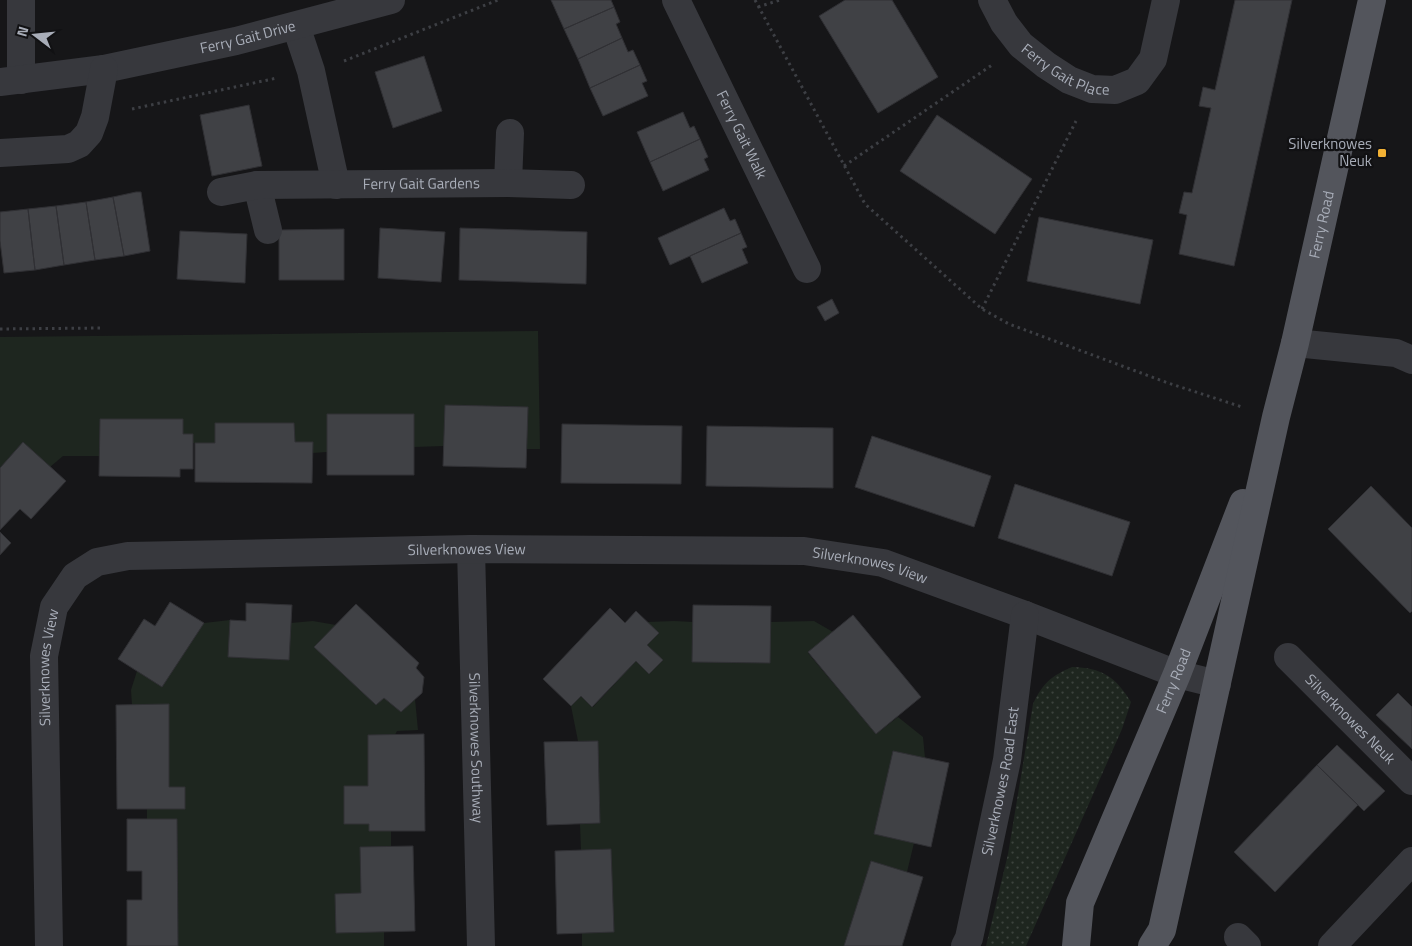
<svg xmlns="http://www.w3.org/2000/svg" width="1412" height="946" font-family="'Titillium Web',sans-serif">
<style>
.grass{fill:url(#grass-dots)}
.green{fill:#1e261f}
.building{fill:#404145;stroke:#303034}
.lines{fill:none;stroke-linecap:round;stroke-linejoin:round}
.path{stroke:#3d3f44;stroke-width:3;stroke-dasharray:2.5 4;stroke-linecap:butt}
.minor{stroke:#37383d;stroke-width:28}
.major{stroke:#53555c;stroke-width:28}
.poi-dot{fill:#f2b134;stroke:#111113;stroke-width:2}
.labels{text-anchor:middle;stroke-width:4.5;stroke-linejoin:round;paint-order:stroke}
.street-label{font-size:15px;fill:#a8adb8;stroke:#111113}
.poi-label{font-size:15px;fill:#a8adb8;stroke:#111113;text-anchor:end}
</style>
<defs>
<pattern id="grass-dots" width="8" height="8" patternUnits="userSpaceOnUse" patternTransform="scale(1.25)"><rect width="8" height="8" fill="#1e261f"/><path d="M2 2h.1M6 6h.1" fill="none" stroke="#3c433d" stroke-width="1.8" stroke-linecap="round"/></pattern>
</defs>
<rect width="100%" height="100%" fill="#161618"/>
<path class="grass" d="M 1072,667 C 1102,668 1115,676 1131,702 L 1122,729 L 1026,946 L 986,946 L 1008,854 L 1033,704 C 1043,683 1051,676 1072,667 Z"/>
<path class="green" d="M 538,331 L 540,449 L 526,449 L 527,407 L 445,405 L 444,446 L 414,447 L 414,414 L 327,414 L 327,452 L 312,453 L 295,442 L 294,423 L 215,423 L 215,443 L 192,443 L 183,434 L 182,419 L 100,419 L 99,456 L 63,456 L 50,467 L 23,442 L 0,468 L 0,337 Z
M 230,620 L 228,657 L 288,660 L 291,623 L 313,621 L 336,625 L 315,647 L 376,705 L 384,698 L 401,712 L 415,699 L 418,730 L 397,731 L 368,786 L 344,787 L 344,824 L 369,824 L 369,831 L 391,831 L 391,846 L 360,847 L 361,893 L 335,894 L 336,932 L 384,932 L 384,946 L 178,946 L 177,819 L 147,819 L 147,809 L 185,809 L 185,787 L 169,787 L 169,705 L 132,705 L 131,690 L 137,671 L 162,687 L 204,623 Z
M 674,621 L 693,622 L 692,662 L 770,663 L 770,622 L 814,621 L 833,632 L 808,653 L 876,734 L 898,717 L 923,737 L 925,758 L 893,751 L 874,834 L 914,843 L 907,872 L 871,861 L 844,946 L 582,946 L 582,933 L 614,932 L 611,849 L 581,850 L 580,824 L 600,823 L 598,741 L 578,741 L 571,706 L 581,696 L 593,707 L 636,661 L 649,674 L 662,659 L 647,645 L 658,633 L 647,622 Z"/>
<path class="building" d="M 551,0 L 611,0 L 614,7 L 564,29 Z
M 845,0 L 892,0 L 938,77 L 878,113 L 819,16 Z
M 1235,0 L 1292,0 L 1234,266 L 1179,254 L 1187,215 L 1179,213 L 1184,192 L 1192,193 L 1211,108 L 1199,106 L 1203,87 L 1215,90 Z
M 614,7 L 620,22 L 616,24 L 622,38 L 578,59 L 564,29 Z
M 622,38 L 628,52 L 633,50 L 640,65 L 590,88 L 578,59 Z
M 424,56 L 442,111 L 393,128 L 375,72 Z
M 640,65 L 647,81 L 642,83 L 648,96 L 603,116 L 590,88 Z
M 249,105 L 262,166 L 212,176 L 200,115 Z
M 683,112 L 690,128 L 694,126 L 700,139 L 650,162 L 637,132 Z
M 937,115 L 1032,179 L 995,234 L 900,171 Z
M 700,139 L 708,157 L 704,159 L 709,170 L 663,191 L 650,162 Z
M 136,192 L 141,192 L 150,251 L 124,256 L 113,197 Z
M 113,197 L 124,256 L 95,260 L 86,202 Z
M 86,202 L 95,260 L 64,265 L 56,206 Z
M 56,206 L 64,265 L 35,270 L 28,209 Z
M 724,208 L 730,221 L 735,219 L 741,233 L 670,265 L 658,238 Z
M 28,209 L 35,270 L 4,273 L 0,241 L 0,212 Z
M 1039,217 L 1153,240 L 1140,304 L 1027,281 Z
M 380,228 L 445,232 L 441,282 L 378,278 Z
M 460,228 L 587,232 L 586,284 L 459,280 Z
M 344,229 L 344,280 L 279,280 L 279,230 Z
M 180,231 L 247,234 L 245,283 L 177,279 Z
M 741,233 L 747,247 L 742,249 L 748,263 L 702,283 L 690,256 Z
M 832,299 L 839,313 L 825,321 L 817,307 Z
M 445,405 L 528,407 L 526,468 L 443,466 Z
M 327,414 L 414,414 L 414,475 L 327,475 Z
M 100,419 L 183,419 L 183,434 L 193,434 L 193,469 L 180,469 L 180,477 L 99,476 Z
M 215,423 L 294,423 L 295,442 L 313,442 L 312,483 L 195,482 L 195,443 L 215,443 Z
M 562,424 L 682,426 L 681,484 L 561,483 Z
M 707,426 L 833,428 L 833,488 L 706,486 Z
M 872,436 L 991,476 L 974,527 L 855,487 Z
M 23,442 L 66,481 L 31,519 L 20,509 L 0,530 L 0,468 Z
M 1015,484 L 1130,522 L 1112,576 L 998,538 Z
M 1371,486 L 1412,528 L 1412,611 L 1410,613 L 1328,529 Z
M 0,532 L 11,543 L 0,555 Z
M 170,602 L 204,623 L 162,687 L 118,659 L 144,619 L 155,626 Z
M 246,603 L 292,605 L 289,660 L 228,657 L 230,620 L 246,621 Z
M 356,604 L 419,663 L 416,668 L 424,677 L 422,693 L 401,712 L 384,698 L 376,705 L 314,647 Z
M 693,605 L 771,606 L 770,663 L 692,662 Z
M 610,608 L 625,623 L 636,611 L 659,633 L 647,645 L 663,660 L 649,674 L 636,661 L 592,707 L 581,696 L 571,706 L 543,679 Z
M 853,615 L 921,697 L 876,734 L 808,652 Z
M 1398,693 L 1412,707 L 1412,749 L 1376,715 Z
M 169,704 L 169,787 L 185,787 L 185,809 L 117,809 L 116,705 Z
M 424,734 L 425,831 L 369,831 L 369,824 L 344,824 L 344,786 L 368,786 L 368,735 Z
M 598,741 L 600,823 L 547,825 L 544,742 Z
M 1337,745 L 1385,791 L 1364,811 L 1317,765 Z
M 893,751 L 949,763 L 931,847 L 874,834 Z
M 1317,765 L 1358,805 L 1275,892 L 1234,852 Z
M 127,819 L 177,819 L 178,946 L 127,946 L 127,900 L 142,900 L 142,871 L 127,871 Z
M 413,846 L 415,931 L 336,933 L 335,894 L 361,893 L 360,847 Z
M 611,849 L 614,932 L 557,934 L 555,851 Z
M 871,861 L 923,877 L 902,946 L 844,946 Z"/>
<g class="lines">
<path class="path" d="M 755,0 L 865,204 L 982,309 L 1009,324 L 1168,383 L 1242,407
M 758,7 L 780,0
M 344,61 L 498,0
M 132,109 L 277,78
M 844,166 L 992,65
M 982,309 L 1076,121
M 0,329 L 102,328"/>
<g class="minor">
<path d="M 21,0 L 21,80"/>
<path id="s1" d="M 676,0 L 807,269"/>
<path id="s2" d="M 992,0 L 1004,23 L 1021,45 L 1046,65 L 1069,80 L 1092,89 L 1115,90 L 1137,81 L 1153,59 L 1166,0"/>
<path d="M 296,26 L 311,71 L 336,185"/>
<path id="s3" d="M 0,82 L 104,69 L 236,41 L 391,0"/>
<path d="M 0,153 L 68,149 L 79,144 L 89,133 L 95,117 L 104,69"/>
<path d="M 508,183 L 510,133"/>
<path d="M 257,185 L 268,230"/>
<path id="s4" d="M 221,192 L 257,185 L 508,183 L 571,185"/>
<path d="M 1295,343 L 1396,353 L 1412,360"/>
<path id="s5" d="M 471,549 L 481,946"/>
<path id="s6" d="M 1288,657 L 1412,781"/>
<path d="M 1238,937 L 1247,946"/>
<path id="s7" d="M 49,946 L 44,656 L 54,607 L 75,576 L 97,562 L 128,556 L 471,549 L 804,551 L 883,563 L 1025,615 L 1177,674 L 1217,684"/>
<path id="s8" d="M 965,946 L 969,938 L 1007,760 L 1025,615"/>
<path d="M 1332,946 L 1412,861"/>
</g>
<g class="major">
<path id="s9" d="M 1076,946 L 1080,903 L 1177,674 L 1243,503"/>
<path id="s10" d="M 1152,946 L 1162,930 L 1276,417 L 1295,343 L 1372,0"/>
</g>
</g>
<rect class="poi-dot" x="1377" y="148" width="10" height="10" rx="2.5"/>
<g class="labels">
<g class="street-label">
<text dy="5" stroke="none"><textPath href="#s3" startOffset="252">Ferry Gait Drive</textPath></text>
<text dy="5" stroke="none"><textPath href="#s2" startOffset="106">Ferry Gait Place</textPath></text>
<text dy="5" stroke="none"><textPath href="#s1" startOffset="150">Ferry Gait Walk</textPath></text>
<text dy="5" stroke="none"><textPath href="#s4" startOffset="201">Ferry Gait Gardens</textPath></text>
<text dy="5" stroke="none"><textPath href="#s10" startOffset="742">Ferry Road</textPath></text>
<text dy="5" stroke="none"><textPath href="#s7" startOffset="774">Silverknowes View</textPath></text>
<text dy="5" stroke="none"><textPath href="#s7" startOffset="1179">Silverknowes View</textPath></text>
<text dy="5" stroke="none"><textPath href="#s7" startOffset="279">Silverknowes View</textPath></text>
<text dy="5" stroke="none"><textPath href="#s9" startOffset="284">Ferry Road</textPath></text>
<text dy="5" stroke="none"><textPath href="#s6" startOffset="88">Silverknowes Neuk</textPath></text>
<text dy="5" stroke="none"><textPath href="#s5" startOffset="199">Silverknowes Southway</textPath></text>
<text dy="5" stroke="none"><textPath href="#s8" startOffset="169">Silverknowes Road East</textPath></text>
</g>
<g class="poi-label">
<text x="1372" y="149">Silverknowes<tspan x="1372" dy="17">Neuk</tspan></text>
</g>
</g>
<g transform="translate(35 35) rotate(286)" stroke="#111113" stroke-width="4" paint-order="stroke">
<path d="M0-4L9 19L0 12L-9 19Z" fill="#a8adb8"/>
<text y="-8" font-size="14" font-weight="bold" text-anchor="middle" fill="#a8adb8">N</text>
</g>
</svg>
